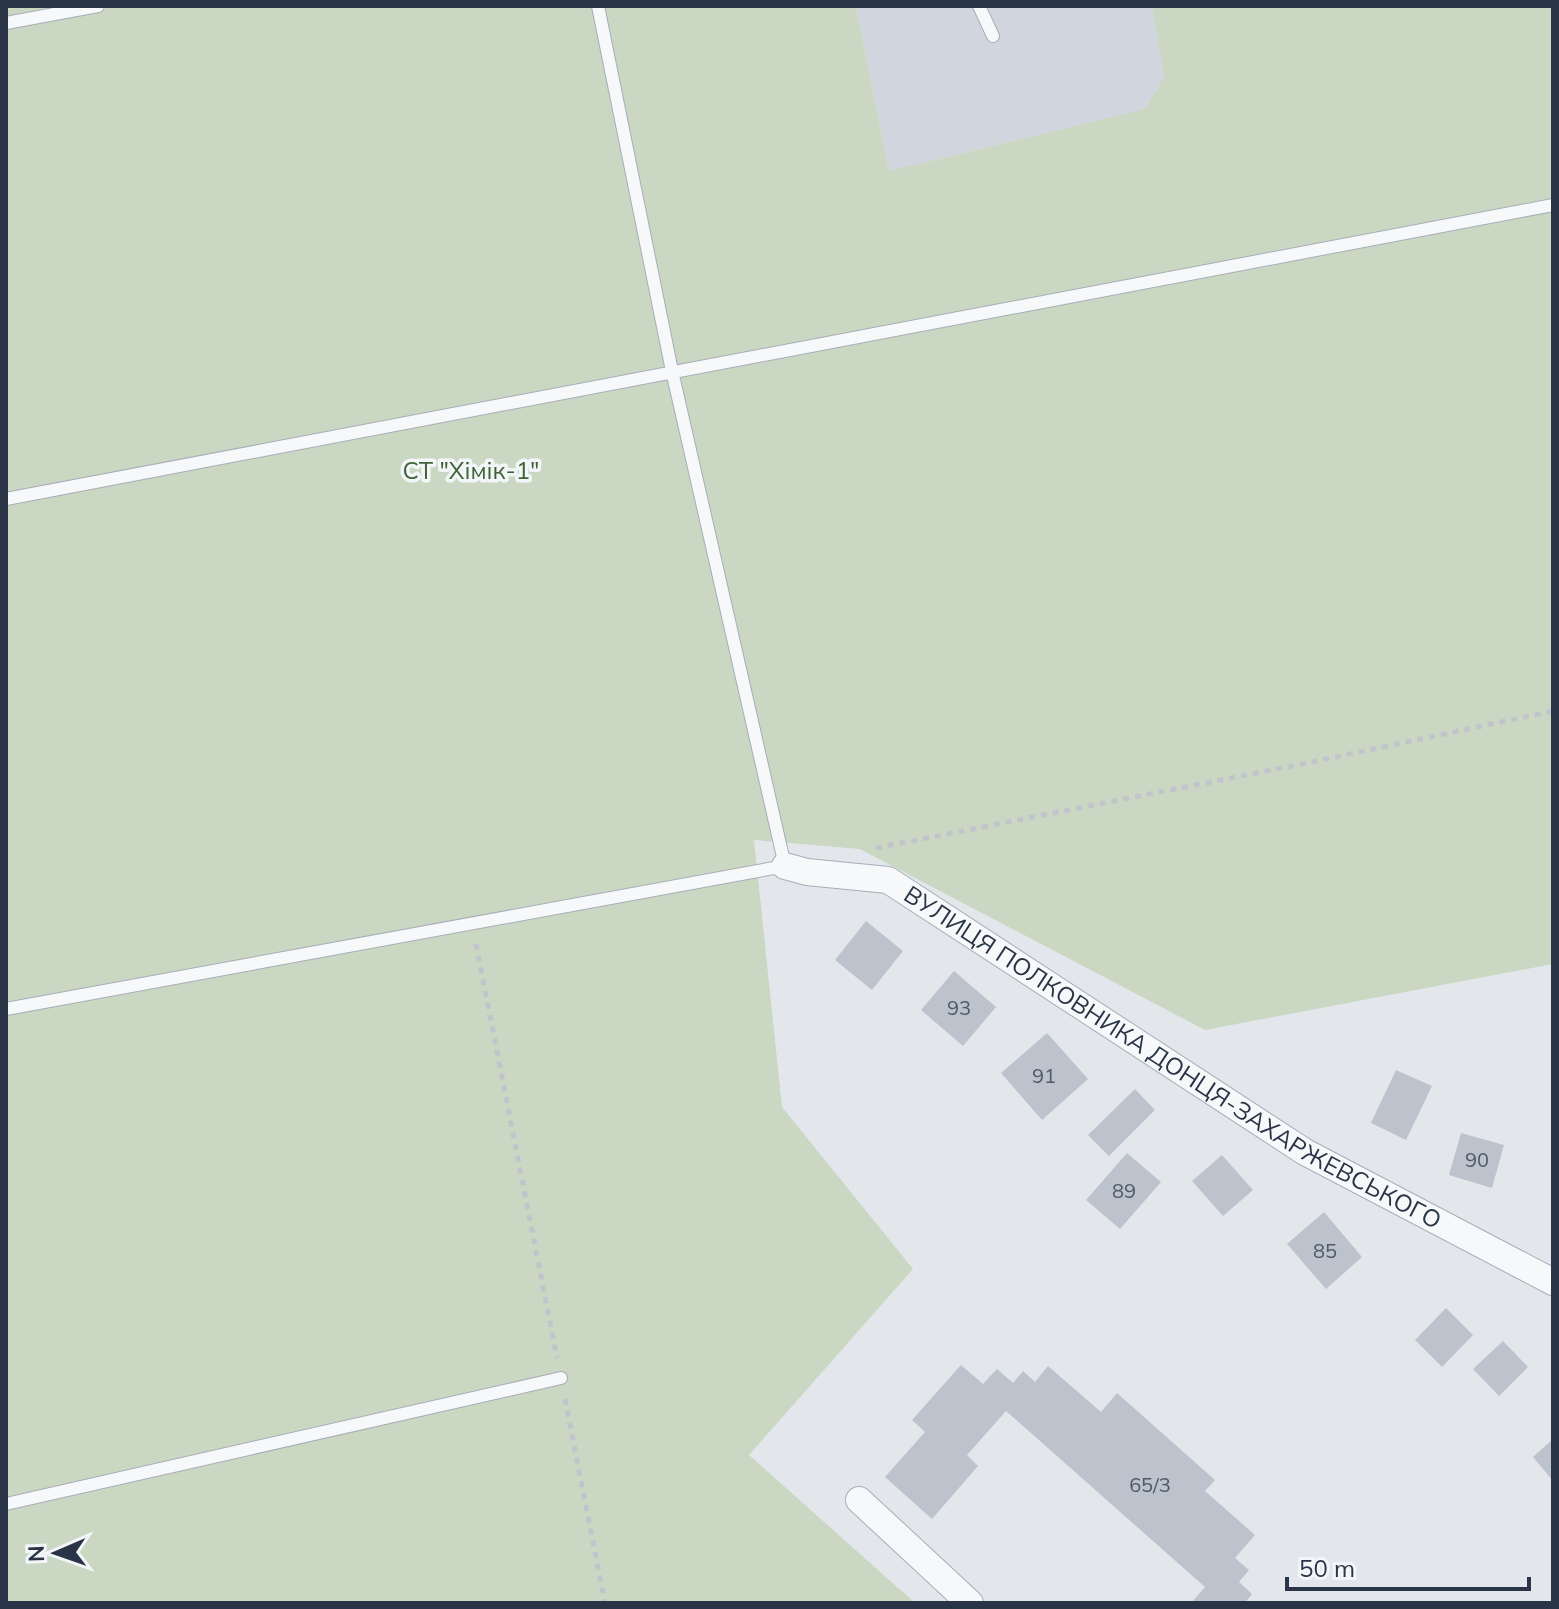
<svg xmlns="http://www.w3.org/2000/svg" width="1559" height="1609" font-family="Mulish,sans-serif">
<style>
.built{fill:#d1d6de}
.green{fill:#c9d7c3}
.building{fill:#bcc3cc}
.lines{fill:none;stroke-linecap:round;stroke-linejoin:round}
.lane-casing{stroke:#a7aeb7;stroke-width:14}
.street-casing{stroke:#a7aeb7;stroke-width:28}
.path{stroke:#c1c5cb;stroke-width:5;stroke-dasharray:6 6;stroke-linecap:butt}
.lane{stroke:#f6f8fa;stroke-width:12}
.street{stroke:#f6f8fa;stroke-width:26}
.labels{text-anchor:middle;stroke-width:7;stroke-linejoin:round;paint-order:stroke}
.number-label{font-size:20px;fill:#4e5868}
.park-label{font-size:24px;fill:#406335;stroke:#f3f6f9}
.street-label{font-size:24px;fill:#293546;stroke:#f3f6f9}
</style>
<rect width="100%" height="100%" fill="#e3e7ec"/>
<path class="built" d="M 856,6 L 1152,6 L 1164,76 L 1145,109 L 889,171 Z"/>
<path class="green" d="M 6,6 L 856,6 L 889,171 L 1145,109 L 1164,76 L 1152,6 L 1553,6 L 1553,964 L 1205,1030 L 860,849 L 754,840 L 782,1107 L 913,1269 L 749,1455 L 915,1603 L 6,1603 Z"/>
<path class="building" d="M 866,921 L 903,951 L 872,990 L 835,960 Z
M 954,971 L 996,1007 L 963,1046 L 921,1010 Z
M 1047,1033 L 1088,1079 L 1042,1120 L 1001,1073 Z
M 1396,1070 L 1432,1086 L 1406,1140 L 1371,1123 Z
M 1135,1089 L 1155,1110 L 1109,1156 L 1088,1135 Z
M 1461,1133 L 1504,1145 L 1492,1188 L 1449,1175 Z
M 1127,1153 L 1161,1182 L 1120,1229 L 1086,1200 Z
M 1222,1155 L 1253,1190 L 1223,1216 L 1192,1181 Z
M 1324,1212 L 1362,1257 L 1326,1289 L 1287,1244 Z
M 1446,1308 L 1473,1335 L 1442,1367 L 1415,1340 Z
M 1503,1341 L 1528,1367 L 1499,1396 L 1473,1369 Z
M 961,1365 L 983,1384 L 997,1369 L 1013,1383 L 1023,1371 L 1035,1382 L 1048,1366 L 1101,1412 L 1117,1393 L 1215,1480 L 1205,1491 L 1255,1535 L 1235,1558 L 1249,1570 L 1239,1582 L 1252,1594 L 1245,1603 L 1191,1603 L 1205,1587 L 1006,1411 L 967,1455 L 978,1466 L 932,1519 L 885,1477 L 925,1432 L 912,1420 Z
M 1553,1439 L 1553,1481 L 1533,1457 Z"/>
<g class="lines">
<defs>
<path id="lane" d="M 979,6 L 993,36
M 6,23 L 98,6
M 6,499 L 1553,205
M 6,1009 L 785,866 L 672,371 L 598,6
M 6,1504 L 561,1378"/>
<g id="street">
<path id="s1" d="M 785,866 L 807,872 L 888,880 L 1305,1152 L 1553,1282"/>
<path d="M 859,1500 L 970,1603"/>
</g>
</defs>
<use href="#lane" class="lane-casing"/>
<use href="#street" class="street-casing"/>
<path class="path" d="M 876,848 L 1312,762 L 1553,711
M 476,944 L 557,1358
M 565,1399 L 605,1603"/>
<use href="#lane" class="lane"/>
<use href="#street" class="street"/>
</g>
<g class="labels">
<g class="number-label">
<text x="959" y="1015">93</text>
<text x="1044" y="1083">91</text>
<text x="1477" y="1167">90</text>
<text x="1124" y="1198">89</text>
<text x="1325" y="1258">85</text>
<text x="1150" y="1492">65/3</text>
</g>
<g class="park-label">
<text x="471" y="479">СТ "Хімік-1"</text>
</g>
<g class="street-label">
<text dy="8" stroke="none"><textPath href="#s1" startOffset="440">ВУЛИЦЯ ПОЛКОВНИКА ДОНЦЯ-ЗАХАРЖЕВСЬКОГО</textPath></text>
</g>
</g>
<rect width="1559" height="1609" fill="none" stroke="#293546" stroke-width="16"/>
<g transform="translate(56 1553) rotate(268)" stroke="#f3f6f9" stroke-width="6" paint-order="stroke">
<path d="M0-6L14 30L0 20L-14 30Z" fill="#293546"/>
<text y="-12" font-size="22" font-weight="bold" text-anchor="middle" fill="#293546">N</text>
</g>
<path d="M1287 1577v12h242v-12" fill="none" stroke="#293546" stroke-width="4"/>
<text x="1299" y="1577" font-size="24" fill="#293546" stroke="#f3f6f9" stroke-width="6" paint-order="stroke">50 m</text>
</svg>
